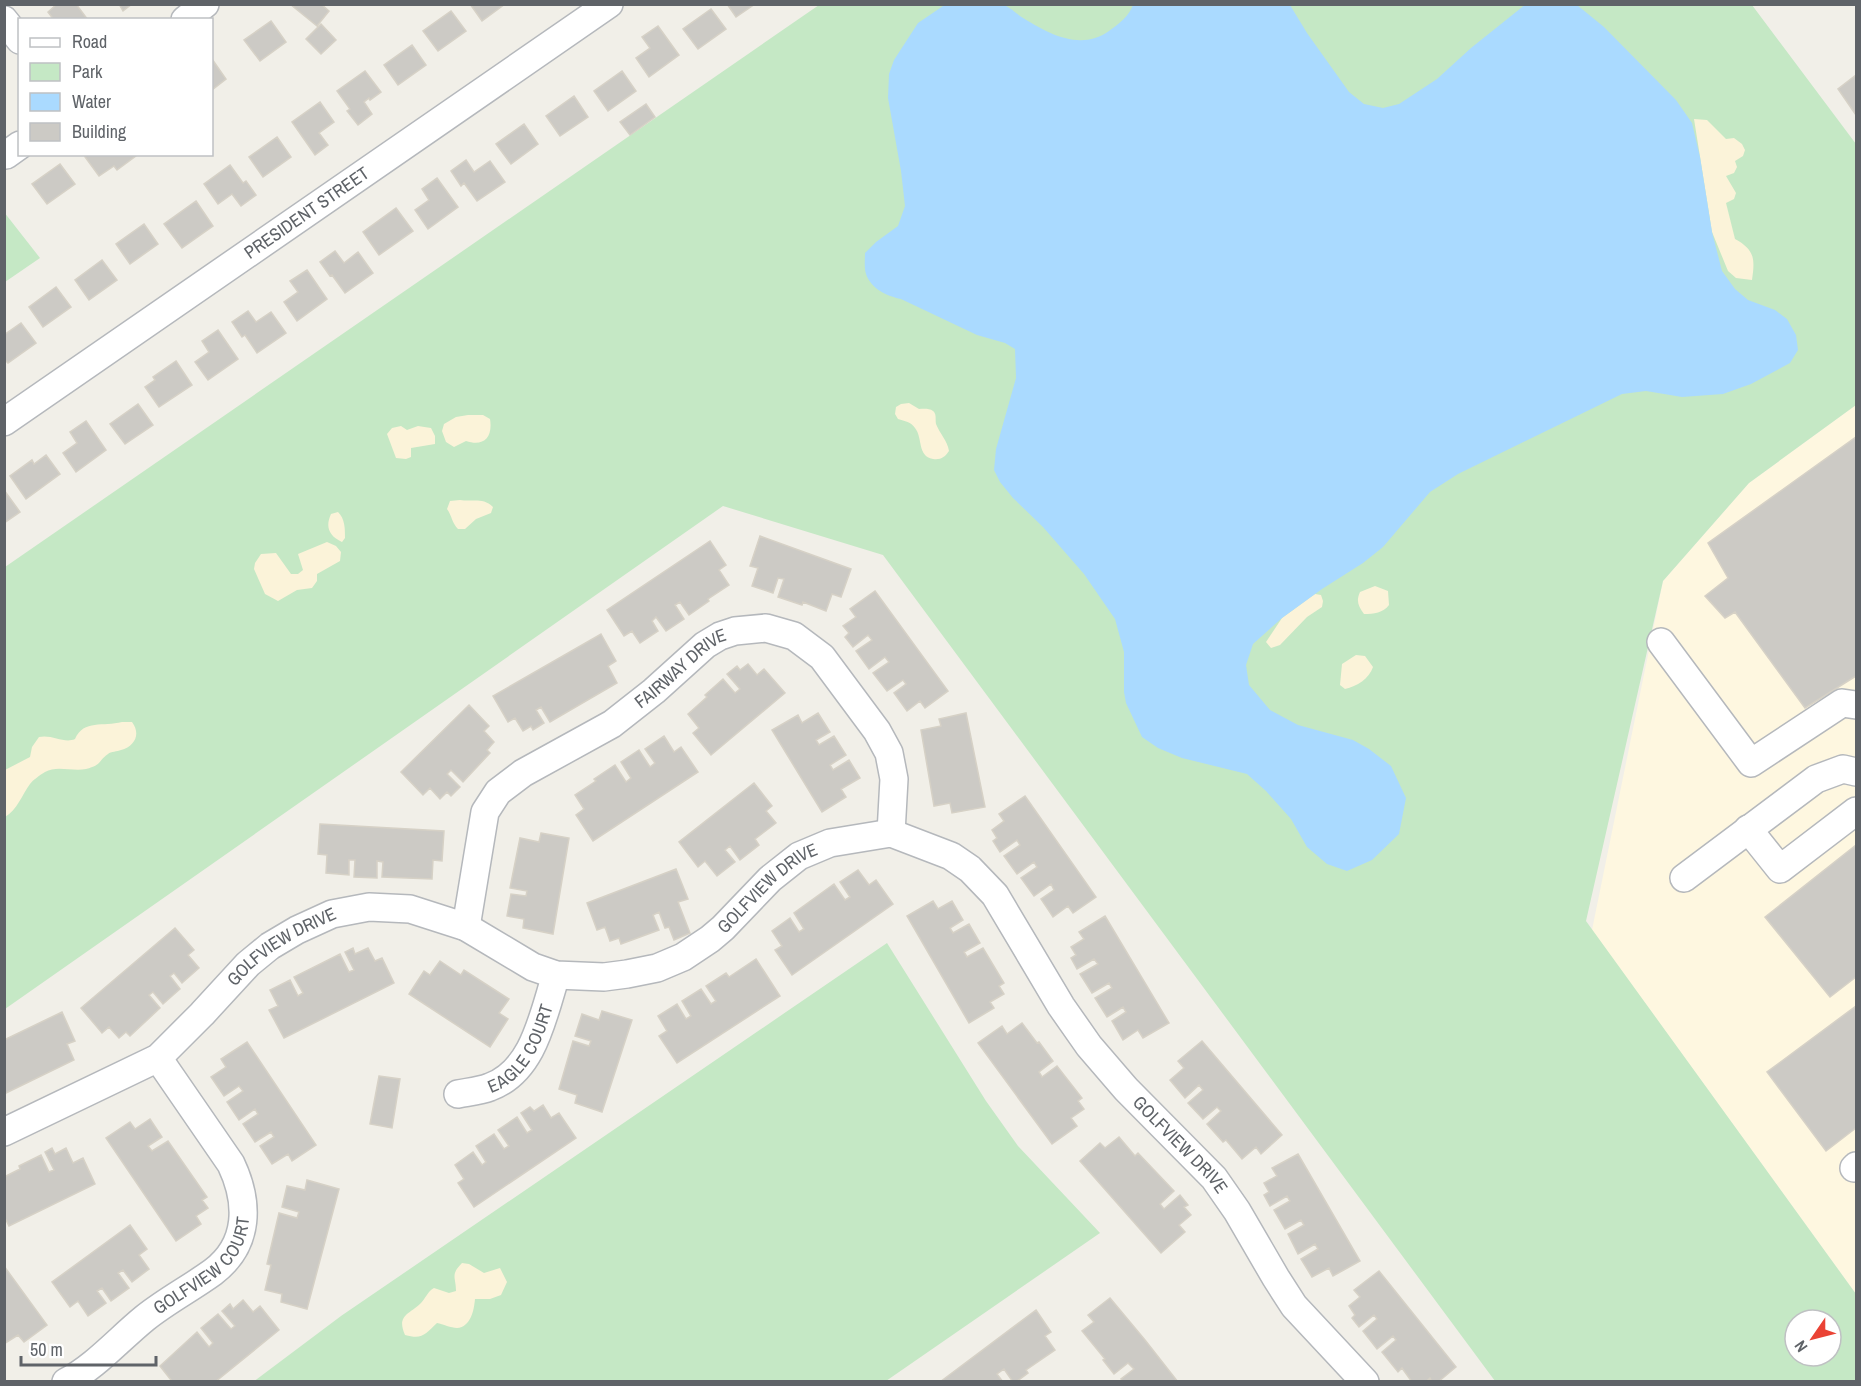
<svg xmlns="http://www.w3.org/2000/svg" width="1861" height="1386" font-family="'Archivo Narrow',sans-serif">
<style>
.commercial{fill:#fef7e0}
.green{fill:#c5e8c5;fill-rule:evenodd}
.sand{fill:#fbf3d9}
.water{fill:#aadaff}
.building{fill:#cccac5;stroke:#d6d1c6;stroke-width:1.5}
.lines{fill:none;stroke-linecap:round;stroke-linejoin:round}
.minor-casing{stroke:#b5b8bc;stroke-width:30}
.minor{stroke:#fff;stroke-width:27}
.labels{text-anchor:middle;stroke-width:4.5;stroke-linejoin:round;paint-order:stroke}
.street-label{font-size:18px;fill:#5f6368;stroke:#fff}
</style>
<rect width="100%" height="100%" fill="#f1efe8"/>
<path class="commercial" d="M 1856,405 L 1856,1294 L 1592,930 L 1663,581 L 1749,483 Z"/>
<path class="green" d="M 819,5 L 1752,5 L 1856,144 L 1856,405 L 1749,483 L 1663,581 L 1586,921 L 1856,1294 L 1856,1381 L 1495,1381 L 883,555 L 723,506 L 5,1009 L 5,567 ZM 1795,1320 L 1831,1320 L 1831,1356 L 1795,1356 Z
M 4,212 L 40,258 L 5,282 L 4,282 Z
M 887,943 L 986,1101 L 1018,1146 L 1100,1233 L 886,1381 L 253,1382 L 341,1316 Z"/>
<path class="sand" d="M 1694,119 L 1707,120 L 1726,139 L 1734,138 L 1742,144 L 1745,150 L 1743,156 L 1735,161 L 1737,167 L 1734,173 L 1726,176 L 1736,193 L 1734,199 L 1726,203 L 1735,239 C 1755,250 1755,259 1752,280 L 1736,278 L 1728,271 L 1712,232 Z
M 909,403 L 919,409 C 923,409 929,408 933,411 C 937,414 935,420 936,424 C 940,434 947,440 949,451 C 945,457 941,460 933,459 C 917,456 923,438 915,428 C 911,422 905,421 898,419 L 895,414 L 896,407 L 901,404 Z
M 468,415 L 483,415 L 490,419 C 493,437 484,447 466,441 L 454,447 L 446,442 L 442,431 L 444,424 L 456,417 Z
M 401,426 L 407,430 L 418,426 L 431,428 L 435,436 L 435,444 L 411,448 L 411,457 L 406,459 L 396,458 L 387,434 L 392,428 Z
M 460,500 C 473,502 483,497 493,507 L 491,513 L 476,519 L 465,529 L 458,529 C 452,523 452,516 447,509 L 450,501 Z
M 338,512 C 345,519 345,528 345,538 L 342,542 C 329,536 325,527 331,514 Z
M 327,542 L 336,546 L 341,552 L 340,561 L 317,574 L 317,581 L 312,588 L 297,590 L 278,601 L 265,594 L 254,569 L 255,563 L 261,554 L 276,553 L 291,574 L 298,574 L 303,570 L 298,554 Z
M 1375,586 L 1388,591 L 1389,605 C 1383,613 1374,614 1364,614 C 1358,606 1356,601 1360,592 Z
M 1315,594 L 1321,595 L 1323,601 L 1322,607 L 1307,617 L 1280,645 L 1271,648 L 1266,642 L 1282,618 Z
M 1356,655 L 1365,656 L 1373,667 C 1369,679 1357,686 1345,689 L 1340,685 L 1342,664 Z
M 122,722 L 132,722 C 141,734 135,746 121,750 C 117,752 111,751 108,754 C 98,761 102,765 86,769 C 73,772 57,765 45,772 C 40,775 33,780 30,784 C 22,795 17,810 5,817 L 5,770 L 30,757 L 32,747 L 39,737 C 52,734 64,744 75,739 C 84,719 103,727 122,722 Z
M 462,1263 L 469,1264 L 484,1273 L 500,1268 L 507,1282 L 501,1295 L 490,1299 L 475,1299 C 474,1310 471,1327 457,1328 C 451,1328 443,1324 437,1323 C 425,1334 423,1340 405,1335 C 396,1315 410,1314 421,1303 C 426,1298 427,1292 434,1288 L 449,1293 L 456,1291 C 456,1277 450,1275 462,1263 Z"/>
<path class="water" d="M 946,4 C 963,4 983,2 1001,4 C 1008,6 1015,12 1020,16 C 1047,33 1080,52 1109,31 C 1119,24 1129,16 1133,5 L 1290,5 L 1307,33 L 1349,92 L 1364,104 L 1383,108 L 1399,104 L 1437,79 L 1471,48 L 1526,4 L 1577,5 L 1604,27 L 1676,100 L 1692,123 L 1700,157 L 1712,232 L 1722,271 L 1735,289 L 1748,300 L 1775,310 L 1787,319 L 1796,335 L 1798,350 L 1790,363 L 1751,384 L 1723,394 L 1682,397 L 1646,391 L 1622,394 L 1458,474 L 1430,492 L 1383,547 L 1363,563 L 1322,589 L 1282,618 L 1253,644 L 1246,665 L 1249,685 L 1270,710 L 1298,725 L 1353,740 L 1369,749 L 1391,766 L 1406,798 L 1399,834 L 1372,860 L 1347,871 L 1327,864 L 1307,847 L 1291,819 L 1266,791 L 1247,774 L 1182,758 L 1158,748 L 1142,737 L 1126,703 L 1124,692 L 1124,652 L 1115,619 L 1084,574 L 1043,527 L 1013,498 L 1000,482 L 994,470 L 996,449 L 1016,378 L 1015,349 L 1005,343 L 977,335 L 901,299 C 887,296 871,289 866,274 C 864,268 865,259 865,253 L 876,242 L 898,226 L 905,206 L 901,171 L 888,98 L 889,74 L 894,60 L 918,23 Z"/>
<path class="building" d="M 57,4 L 76,4 L 88,20 L 54,20 L 48,12 Z
M 119,4 L 132,4 L 123,11 Z
M 290,4 L 321,4 L 329,11 L 317,26 Z
M 470,4 L 505,4 L 482,21 Z
M 727,4 L 755,4 L 736,17 Z
M 711,9 L 726,29 L 698,49 L 683,29 Z
M 451,11 L 466,31 L 438,51 L 423,31 Z
M 271,21 L 286,42 L 260,61 L 244,40 Z
M 321,24 L 336,40 L 321,54 L 306,39 Z
M 658,26 L 679,55 L 649,77 L 636,58 L 650,48 L 642,37 Z
M 412,45 L 426,65 L 398,85 L 384,65 Z
M 212,59 L 226,79 L 212,90 Z
M 365,71 L 381,92 L 370,100 L 369,98 L 364,102 L 372,114 L 358,125 L 347,111 L 350,109 L 337,91 Z
M 622,71 L 636,91 L 608,111 L 594,91 Z
M 1856,75 L 1856,115 L 1838,89 Z
M 574,96 L 588,117 L 560,136 L 546,116 Z
M 320,102 L 334,122 L 319,133 L 328,145 L 315,155 L 292,122 Z
M 646,104 L 655,117 L 630,135 L 620,122 Z
M 524,124 L 538,144 L 511,164 L 496,144 Z
M 277,137 L 291,157 L 263,177 L 249,157 Z
M 89,154 L 134,154 L 136,156 L 117,170 L 114,166 L 99,176 L 85,157 Z
M 466,160 L 474,172 L 490,161 L 505,182 L 477,201 L 464,183 L 461,186 L 451,171 Z
M 60,164 L 75,184 L 47,204 L 32,184 Z
M 230,165 L 243,183 L 246,181 L 256,195 L 241,206 L 232,194 L 218,204 L 204,184 Z
M 437,178 L 458,207 L 428,229 L 415,210 L 429,200 L 422,189 Z
M 196,201 L 213,226 L 182,248 L 164,224 Z
M 396,208 L 413,231 L 379,255 L 363,232 Z
M 144,224 L 158,244 L 130,264 L 116,244 Z
M 335,251 L 344,263 L 358,252 L 373,273 L 345,293 L 332,275 L 330,276 L 320,262 Z
M 102,260 L 117,280 L 89,300 L 75,280 Z
M 307,270 L 327,299 L 297,321 L 284,302 L 298,292 L 290,281 Z
M 56,287 L 71,307 L 43,327 L 29,307 Z
M 248,311 L 256,322 L 271,312 L 286,333 L 257,353 L 245,335 L 242,337 L 232,322 Z
M 21,323 L 36,343 L 8,363 L 4,359 L 4,335 Z
M 218,330 L 238,359 L 208,380 L 195,362 L 209,352 L 202,341 Z
M 176,361 L 192,385 L 159,407 L 145,387 L 155,380 L 153,377 Z
M 138,404 L 153,425 L 125,444 L 110,424 Z
M 86,421 L 106,450 L 76,472 L 63,453 L 77,443 L 70,432 Z
M 1856,437 L 1856,676 L 1805,708 L 1735,612 L 1725,618 L 1705,596 L 1728,578 L 1708,543 Z
M 46,455 L 60,474 L 26,499 L 10,476 L 32,460 L 34,464 Z
M 4,490 L 20,512 L 4,523 Z
M 760,536 L 851,569 L 841,597 L 832,594 L 826,611 L 803,602 L 802,605 L 778,597 L 784,579 L 778,578 L 773,593 L 752,586 L 758,568 L 750,566 Z
M 710,541 L 726,565 L 719,570 L 729,585 L 708,599 L 709,601 L 689,615 L 680,602 L 675,605 L 684,619 L 666,631 L 656,617 L 652,621 L 658,631 L 640,643 L 632,631 L 624,636 L 607,610 Z
M 875,591 L 948,691 L 925,708 L 920,701 L 907,711 L 894,693 L 906,684 L 903,680 L 887,691 L 873,673 L 889,662 L 885,657 L 869,669 L 856,651 L 872,640 L 868,635 L 853,647 L 845,637 L 849,633 L 843,626 L 856,617 L 850,609 Z
M 601,634 L 616,661 L 608,666 L 617,683 L 550,722 L 541,707 L 536,710 L 544,723 L 533,730 L 531,726 L 523,731 L 515,718 L 508,722 L 493,696 Z
M 748,664 L 757,675 L 764,669 L 785,693 L 711,755 L 693,733 L 699,728 L 688,714 L 707,697 L 705,695 L 723,679 L 735,693 L 740,689 L 727,674 L 737,666 L 740,670 Z
M 469,705 L 489,726 L 484,731 L 494,742 L 487,750 L 490,753 L 463,782 L 451,770 L 447,774 L 460,787 L 451,796 L 447,792 L 440,799 L 430,788 L 423,795 L 401,772 Z
M 818,713 L 830,732 L 816,740 L 819,745 L 834,736 L 846,755 L 830,765 L 833,770 L 849,760 L 860,778 L 841,789 L 846,797 L 822,812 L 772,730 L 798,715 L 802,723 Z
M 966,713 L 985,807 L 952,813 L 950,803 L 934,806 L 921,730 L 941,726 L 939,719 Z
M 664,736 L 674,752 L 681,747 L 698,772 L 593,841 L 576,815 L 584,809 L 575,795 L 596,781 L 594,779 L 615,765 L 626,782 L 631,778 L 621,762 L 639,750 L 650,767 L 655,763 L 645,749 Z
M 754,783 L 772,806 L 766,811 L 776,823 L 755,839 L 759,845 L 740,860 L 730,846 L 725,850 L 735,862 L 717,876 L 705,861 L 698,867 L 679,842 Z
M 1025,796 L 1096,897 L 1073,913 L 1068,906 L 1053,917 L 1041,899 L 1054,890 L 1051,884 L 1034,896 L 1021,878 L 1037,867 L 1034,862 L 1017,874 L 1004,856 L 1020,845 L 1017,840 L 1000,852 L 993,841 L 997,838 L 992,830 L 1004,821 L 999,814 Z
M 320,824 L 444,831 L 442,861 L 433,860 L 432,879 L 382,877 L 383,862 L 377,861 L 377,878 L 354,877 L 355,860 L 349,860 L 349,875 L 326,873 L 327,855 L 318,854 Z
M 541,833 L 569,838 L 553,934 L 523,928 L 524,919 L 507,916 L 511,894 L 526,896 L 527,891 L 510,888 L 520,838 L 539,842 Z
M 1856,845 L 1856,977 L 1830,997 L 1765,917 Z
M 676,869 L 688,899 L 678,902 L 690,933 L 674,940 L 669,927 L 665,928 L 659,912 L 653,915 L 659,930 L 621,944 L 619,938 L 610,941 L 605,927 L 597,930 L 587,903 Z
M 858,870 L 869,885 L 876,880 L 893,904 L 792,975 L 775,950 L 782,946 L 772,931 L 790,918 L 799,932 L 804,929 L 794,913 L 834,884 L 845,900 L 850,897 L 840,882 Z
M 933,901 L 938,909 L 952,901 L 963,920 L 950,928 L 953,933 L 969,924 L 980,943 L 964,952 L 967,957 L 983,948 L 1004,983 L 999,986 L 1004,994 L 990,1002 L 994,1008 L 969,1023 L 907,916 Z
M 1105,916 L 1169,1023 L 1143,1038 L 1138,1030 L 1123,1040 L 1112,1021 L 1126,1012 L 1123,1007 L 1107,1017 L 1095,998 L 1112,988 L 1109,983 L 1092,993 L 1080,974 L 1098,964 L 1094,959 L 1077,969 L 1071,958 L 1076,955 L 1071,947 L 1084,939 L 1079,932 Z
M 175,928 L 194,950 L 188,955 L 199,968 L 182,983 L 174,973 L 170,976 L 180,989 L 163,1004 L 153,992 L 149,995 L 160,1008 L 130,1036 L 126,1032 L 119,1038 L 109,1027 L 102,1033 L 81,1008 Z
M 353,948 L 355,954 L 368,948 L 375,961 L 382,958 L 394,983 L 284,1038 L 269,1010 L 278,1006 L 270,990 L 290,980 L 298,996 L 303,993 L 294,977 L 340,954 L 349,972 L 354,970 L 345,952 Z
M 756,959 L 780,996 L 677,1063 L 659,1036 L 667,1031 L 658,1016 L 677,1004 L 686,1019 L 691,1016 L 682,1001 L 701,989 L 711,1004 L 716,1001 L 706,986 L 726,973 L 729,977 Z
M 440,961 L 461,975 L 464,970 L 509,999 L 499,1013 L 508,1019 L 490,1047 L 409,994 L 424,971 L 430,975 Z
M 1856,1006 L 1856,1128 L 1826,1151 L 1767,1072 Z
M 602,1011 L 632,1020 L 602,1112 L 575,1103 L 577,1095 L 559,1089 L 573,1041 L 589,1046 L 591,1041 L 575,1036 L 582,1014 L 599,1020 Z
M 62,1012 L 75,1041 L 67,1044 L 74,1060 L 4,1094 L 4,1040 Z
M 1022,1023 L 1037,1043 L 1039,1042 L 1053,1061 L 1039,1072 L 1042,1077 L 1057,1066 L 1082,1098 L 1078,1101 L 1084,1109 L 1071,1118 L 1077,1126 L 1052,1144 L 978,1043 L 1002,1026 L 1007,1034 Z
M 1202,1041 L 1282,1135 L 1261,1154 L 1256,1147 L 1242,1159 L 1226,1140 L 1223,1142 L 1207,1124 L 1221,1111 L 1217,1107 L 1203,1119 L 1188,1103 L 1203,1090 L 1199,1085 L 1185,1098 L 1170,1080 L 1184,1068 L 1178,1061 Z
M 247,1042 L 316,1145 L 292,1161 L 288,1154 L 272,1164 L 260,1146 L 274,1137 L 271,1132 L 255,1142 L 243,1124 L 258,1114 L 255,1109 L 239,1120 L 227,1102 L 243,1091 L 239,1086 L 224,1096 L 211,1077 L 226,1067 L 221,1059 Z
M 379,1076 L 400,1079 L 392,1128 L 370,1124 Z
M 543,1105 L 551,1118 L 559,1113 L 576,1138 L 474,1207 L 458,1183 L 464,1179 L 455,1165 L 473,1152 L 482,1165 L 486,1162 L 476,1146 L 494,1134 L 504,1149 L 509,1146 L 498,1130 L 517,1117 L 527,1133 L 532,1130 L 521,1113 L 530,1107 L 534,1111 Z
M 150,1119 L 162,1137 L 148,1146 L 152,1151 L 168,1141 L 207,1197 L 202,1200 L 208,1208 L 196,1216 L 201,1224 L 176,1241 L 106,1138 L 130,1122 L 135,1129 Z
M 1119,1137 L 1135,1156 L 1138,1153 L 1174,1191 L 1160,1204 L 1164,1209 L 1180,1195 L 1188,1205 L 1184,1207 L 1191,1215 L 1179,1225 L 1185,1232 L 1161,1253 L 1080,1161 L 1100,1143 L 1105,1148 Z
M 52,1148 L 55,1154 L 66,1148 L 73,1163 L 83,1158 L 95,1184 L 9,1226 L 4,1216 L 4,1177 L 20,1169 L 19,1166 L 41,1155 L 49,1172 L 54,1170 L 45,1152 Z
M 1298,1154 L 1360,1261 L 1333,1276 L 1329,1268 L 1312,1277 L 1301,1259 L 1318,1249 L 1315,1244 L 1298,1254 L 1288,1234 L 1304,1225 L 1301,1220 L 1285,1229 L 1274,1210 L 1290,1201 L 1287,1196 L 1270,1206 L 1264,1195 L 1269,1192 L 1264,1183 L 1277,1176 L 1272,1168 Z
M 307,1180 L 339,1189 L 307,1309 L 281,1302 L 282,1294 L 265,1290 L 271,1265 L 267,1264 L 279,1213 L 297,1218 L 299,1212 L 282,1207 L 287,1186 L 305,1190 Z
M 130,1225 L 147,1249 L 139,1255 L 149,1269 L 132,1282 L 123,1270 L 118,1273 L 129,1288 L 111,1301 L 102,1288 L 97,1291 L 106,1303 L 88,1316 L 78,1301 L 70,1307 L 52,1282 Z
M 4,1266 L 47,1325 L 24,1342 L 18,1335 L 4,1344 Z
M 1379,1271 L 1456,1367 L 1438,1382 L 1432,1382 L 1430,1378 L 1426,1382 L 1412,1382 L 1402,1368 L 1398,1372 L 1382,1352 L 1396,1340 L 1393,1336 L 1377,1349 L 1363,1331 L 1377,1319 L 1374,1315 L 1359,1327 L 1352,1318 L 1355,1315 L 1349,1306 L 1360,1297 L 1354,1290 Z
M 1110,1298 L 1145,1340 L 1178,1382 L 1123,1382 L 1121,1379 L 1134,1369 L 1128,1363 L 1114,1374 L 1103,1360 L 1105,1359 L 1082,1331 L 1094,1322 L 1088,1315 Z
M 243,1300 L 253,1312 L 260,1306 L 279,1330 L 215,1382 L 169,1382 L 171,1380 L 160,1366 L 197,1332 L 209,1347 L 213,1343 L 201,1328 L 218,1314 L 231,1329 L 235,1326 L 222,1311 L 230,1304 L 233,1309 Z
M 1036,1310 L 1051,1332 L 1045,1336 L 1055,1350 L 1026,1370 L 1028,1373 L 1016,1382 L 1013,1382 L 1004,1369 L 997,1374 L 1003,1382 L 940,1382 Z"/>
<g class="lines">
<defs>
<g id="minor">
<path d="M 4,20 L 20,40"/>
<path d="M 185,20 L 205,4"/>
<path d="M 6,155 L 20,145"/>
<path id="s1" d="M 4,422 L 609,4"/>
<path d="M 1661,642 L 1751,763 L 1842,703 L 1856,705"/>
<path d="M 1748,829 L 1780,869 L 1856,811"/>
<path d="M 1684,878 L 1816,779 L 1843,769 L 1856,772"/>
<path id="s2" d="M 466,927 L 485,812 L 498,792 L 523,773 L 612,724 L 654,691 L 705,645 L 720,636 L 735,631 L 766,628 L 794,636 L 822,657 L 877,731 L 889,753 L 894,779 L 891,833"/>
<path id="s3" d="M 458,1094 C 468,1092 480,1091 490,1087 C 534,1071 543,1015 556,975"/>
<path id="s4" d="M 4,1132 L 158,1058 L 202,1014 L 248,964 L 270,946 L 297,930 L 332,914 L 369,907 L 410,909 L 466,927 L 533,967 L 556,975 L 604,977 L 627,974 L 657,968 L 683,957 L 710,939 L 723,928 L 770,879 L 799,856 L 830,843 L 891,833 L 951,856 L 970,869 L 995,895 L 1061,1006 L 1089,1046 L 1126,1089 L 1214,1178 L 1237,1211 L 1276,1278 L 1294,1306 L 1365,1382"/>
<path d="M 1854,1168 L 1856,1166"/>
<path id="s5" d="M 66,1382 C 96,1366 118,1340 145,1318 C 166,1301 191,1288 213,1272 C 250,1244 249,1202 231,1164 L 158,1058"/>
</g>
</defs>
<use href="#minor" class="minor-casing"/>
<use href="#minor" class="minor"/>
</g>
<g class="labels">
<g class="street-label">
<text dy="6" stroke="none"><textPath href="#s1" startOffset="368">PRESIDENT STREET</textPath></text>
<text dy="6" stroke="none"><textPath href="#s2" startOffset="362">FAIRWAY DRIVE</textPath></text>
<text dy="6" stroke="none"><textPath href="#s4" startOffset="879">GOLFVIEW DRIVE</textPath></text>
<text dy="6" stroke="none"><textPath href="#s4" startOffset="339">GOLFVIEW DRIVE</textPath></text>
<text dy="6" stroke="none"><textPath href="#s3" startOffset="84">EAGLE COURT</textPath></text>
<text dy="6" stroke="none"><textPath href="#s4" startOffset="1455">GOLFVIEW DRIVE</textPath></text>
<text dy="6" stroke="none"><textPath href="#s5" startOffset="182">GOLFVIEW COURT</textPath></text>
</g>
</g>
<rect width="1861" height="1386" fill="none" stroke="#5f6368" stroke-width="12"/>
<rect x="18" y="18" width="195" height="138" fill="#ffffff" stroke="#bfc1c3" stroke-width="1.5"/>
<rect x="30" y="38" width="30" height="9" fill="#ffffff" stroke="#bfc1c3" stroke-width="1.5"/>
<text x="72" y="48" font-size="18" fill="#5f6368">Road</text>
<rect x="30" y="63" width="30" height="18" fill="#c5e8c5" stroke="#bfc1c3" stroke-width="1.5"/>
<text x="72" y="78" font-size="18" fill="#5f6368">Park</text>
<rect x="30" y="93" width="30" height="18" fill="#aadaff" stroke="#bfc1c3" stroke-width="1.5"/>
<text x="72" y="108" font-size="18" fill="#5f6368">Water</text>
<rect x="30" y="123" width="30" height="18" fill="#cccac5" stroke="#bfc1c3" stroke-width="1.5"/>
<text x="72" y="138" font-size="18" fill="#5f6368">Building</text>
<g transform="translate(1813 1338) rotate(235)"><circle r="28" fill="#ffffff" stroke="#bfc1c3" stroke-width="1.5"/>
<path d="M0-4.5L10 22L0 15L-10 22Z" fill="#ea4335"/>
<text y="-9" font-size="16" font-weight="bold" text-anchor="middle" fill="#5f6368">N</text>
</g>
<path d="M21 1356v9h135v-9" fill="none" stroke="#5f6368" stroke-width="3"/>
<text x="30" y="1356" font-size="18" fill="#5f6368" stroke="#ffffff" stroke-width="4.5" paint-order="stroke">50 m</text>
</svg>
